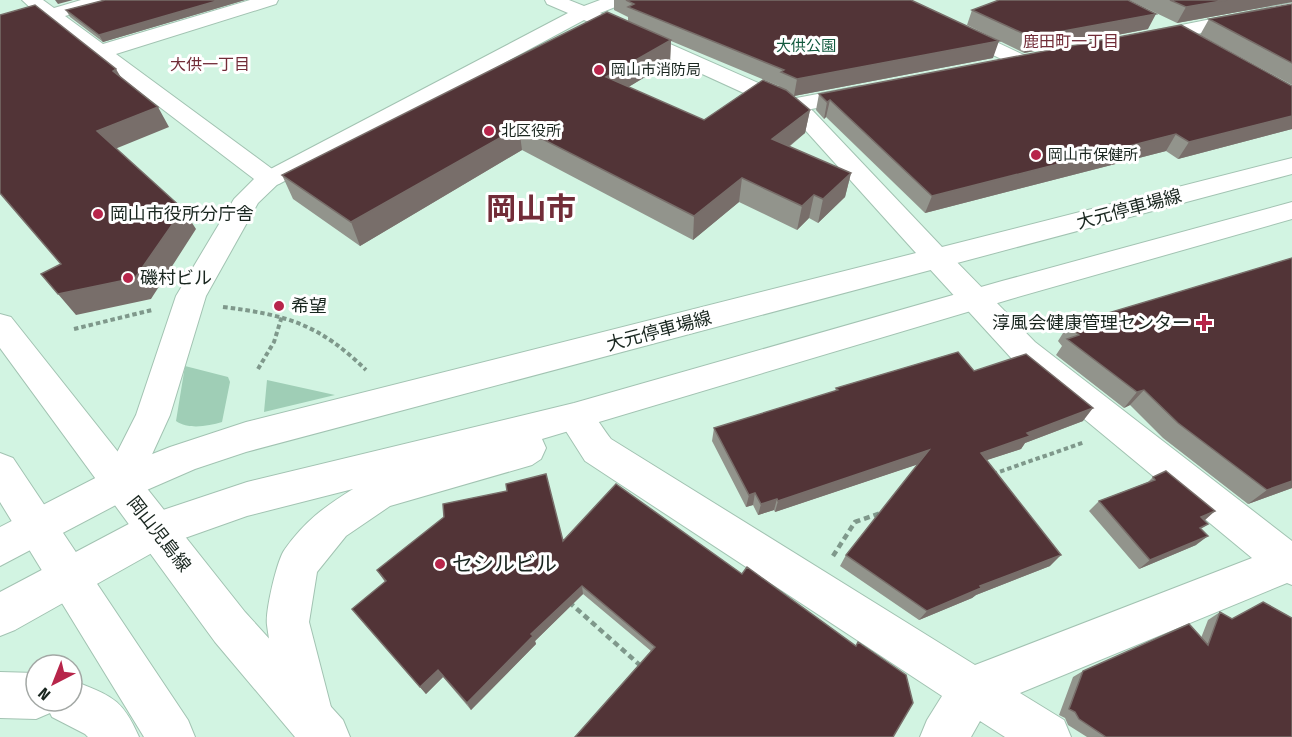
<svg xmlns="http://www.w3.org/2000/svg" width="1292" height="737" font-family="'Fira Sans Condensed','Noto Sans JP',sans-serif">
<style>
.green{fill:#9fceb6}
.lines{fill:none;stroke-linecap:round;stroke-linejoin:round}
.street-casing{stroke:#a2c3b2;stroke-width:2}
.secondary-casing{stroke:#a2c3b2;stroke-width:2}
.primary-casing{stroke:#a2c3b2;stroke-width:2}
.path-far1{stroke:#7f988b;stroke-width:4;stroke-dasharray:4.5 3;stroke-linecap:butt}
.path{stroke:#7f988b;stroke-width:4.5;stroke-dasharray:6 4;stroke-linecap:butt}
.street{fill:#fff;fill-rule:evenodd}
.secondary{fill:#fff;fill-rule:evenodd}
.primary{fill:#fff;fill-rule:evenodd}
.wall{fill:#92948c;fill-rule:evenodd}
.shaded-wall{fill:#786e6a}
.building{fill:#523437;stroke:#786e6a;stroke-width:1.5}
.poi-dot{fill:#b7254a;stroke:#fff;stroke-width:2}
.labels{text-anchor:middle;stroke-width:6;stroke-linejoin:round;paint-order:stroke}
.far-park-label{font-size:15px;fill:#135a3f;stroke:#fff}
.far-poi-label{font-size:15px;fill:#19261f;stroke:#fff;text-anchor:start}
.far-neighbourhood-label{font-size:16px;fill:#722c38;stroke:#fff}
.street-label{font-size:18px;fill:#19261f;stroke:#fff}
.poi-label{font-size:18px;fill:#19261f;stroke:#fff;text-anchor:start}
.near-poi-label{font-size:21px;fill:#19261f;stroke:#fff;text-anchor:start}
.town-label{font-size:30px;font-weight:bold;fill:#722c38;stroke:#fff}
</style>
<rect width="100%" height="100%" fill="#d2f4e2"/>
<path class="green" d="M 185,366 L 228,377 L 230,382 L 222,422 C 208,426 189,430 176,421 Z
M 267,380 L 335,395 L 264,412 Z"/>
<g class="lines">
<defs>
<path id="street" d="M 22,0 L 43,0 L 54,8 L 81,0 L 111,0 L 109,4 L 65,16 L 103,44 L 250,0 L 278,0 L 276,4 L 116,54 L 279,174 L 283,179 L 258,203 L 206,296 L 170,415 L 133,496 L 120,500 L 107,496 L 101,484 L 136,415 L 176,296 L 234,199 L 254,179 L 47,21 L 0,35 L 0,23 L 36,13 Z
M 884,0 L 908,0 L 1030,58 L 1033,62 L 1030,66 L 1023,68 L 1016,66 L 886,4 Z
M 1292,3 L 1292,15 L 1146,44 L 1139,42 L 1136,38 L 1139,34 L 1146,32 Z
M 860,86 L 868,88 L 871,93 L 868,98 L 791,113 L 783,111 L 780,106 L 783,101 L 791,99 Z
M 937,249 L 947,252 L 1035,342 L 1292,541 L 1292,585 L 1287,583 L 1020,693 L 1064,720 L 1071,737 L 1005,737 L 980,721 L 971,737 L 920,737 L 927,720 L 942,696 L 585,461 L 557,417 L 562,407 C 589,398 596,420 611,439 L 975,665 L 1252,558 L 1013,360 L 927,266 L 923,259 L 927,252 Z"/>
<path id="secondary" d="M 545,0 L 569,0 L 584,6 L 600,0 L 625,0 L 623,4 L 600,13 L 799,101 L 813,111 L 942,247 L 1292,158 L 1292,174 L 246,452 L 195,469 L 133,496 L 0,566 L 0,527 L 107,472 L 170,447 L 246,422 L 916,253 L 797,121 L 783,111 L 584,20 L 279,184 L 270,187 L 261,184 L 257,179 L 261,174 L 568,13 L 547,4 Z
M 1292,202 L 1292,219 L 1011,299 L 542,439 L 546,448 L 541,459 L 532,465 L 390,506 L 346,536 L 317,572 L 309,622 L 333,715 L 326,731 L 313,737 L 294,731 C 281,702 271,656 267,625 C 265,612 277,559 285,549 C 305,521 324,507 353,489 L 247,516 L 168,544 L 15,630 L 0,636 L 0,592 L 142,517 L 247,482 L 574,403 L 1002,281 Z
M 0,672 L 36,673 L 36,701 L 72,701 L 72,680 C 110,696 122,697 139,737 L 88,737 L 85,734 L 52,717 L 50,713 L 36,719 L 0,718 Z"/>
<path id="primary" d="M 0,314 L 11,317 L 245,612 L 343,720 L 350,737 L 295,737 L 215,642 L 0,348 Z
M 0,453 L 13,458 L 188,720 L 195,737 L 144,737 L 0,502 Z"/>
</defs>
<use href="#street" class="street-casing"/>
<use href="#secondary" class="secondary-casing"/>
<use href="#primary" class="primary-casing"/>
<path class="path-far1" d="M 223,307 C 287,315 319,324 366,370
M 74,329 L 152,310
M 258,369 L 274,342 L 282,316
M 993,474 L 1085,442"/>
<path class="path" d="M 833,556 L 855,522 L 881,513
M 569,602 L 642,667"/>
<use href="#street" class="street"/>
<use href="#secondary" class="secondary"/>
<use href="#primary" class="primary"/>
</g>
<path class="wall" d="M 105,0 L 245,0 L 103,42 L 70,17 L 66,10 Z
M 614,0 L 911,0 L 993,58 L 794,96 L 792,95 L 810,110 L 805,133 L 789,147 L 851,173 L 845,197 L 818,223 L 809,218 L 797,230 L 739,202 L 693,240 L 522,150 L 360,246 L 293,199 L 282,175 L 628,21 L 628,17 L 614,10 ZM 671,41 L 779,86 L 779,87 L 704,120 L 628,87 L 670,62 Z
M 1129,0 L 1292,0 L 1292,2 L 1177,23 Z
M 1292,4 L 1292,85 L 1200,35 L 1209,19 Z
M 972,10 L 1148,29 L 1024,53 L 967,25 Z
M 1292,86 L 1292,129 L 1178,159 L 1166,151 L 925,213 L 826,117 L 824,119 L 816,110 L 819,94 Z
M 1068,325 L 1292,488 L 1248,504 L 1163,438 L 1130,405 L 1124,408 L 1056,355 L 1062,346 L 1058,341 Z
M 974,371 L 1083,421 L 1025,443 L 1021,449 L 986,460 L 1050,566 L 976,595 L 972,598 L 919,620 L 840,566 L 846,555 L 918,464 L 775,512 L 774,510 L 758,515 L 753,505 L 746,507 L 712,441 L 714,428 L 835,391 L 836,388 Z
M 1153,477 L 1215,511 L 1204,520 L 1208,524 L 1201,529 L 1196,545 L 1139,569 L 1089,511 L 1099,501 L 1148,482 Z
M 563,541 L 742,574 L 855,646 L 906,675 L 651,651 L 583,594 L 535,641 L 536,644 L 471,710 L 443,677 L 426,694 L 352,609 L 385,582 L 377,570 Z
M 1220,612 L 1232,619 L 1292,737 L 1087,737 L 1068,725 L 1065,718 L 1059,715 L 1073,677 L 1083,671 L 1201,638 L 1208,620 Z"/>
<path class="shaded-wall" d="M 55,0 L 73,0 L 58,4 Z
M 220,0 L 245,0 L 103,42 L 99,35 Z
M 1227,0 L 1292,0 L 1292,2 L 1177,23 L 1186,7 Z
M 1156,14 L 1148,29 L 1024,53 L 1031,37 Z
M 671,40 L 670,62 L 607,100 L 606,77 Z
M 999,41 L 993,58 L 794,96 L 797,79 Z
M 116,69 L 128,89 L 113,71 Z
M 830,100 L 826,117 L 824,119 L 827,102 Z
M 158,107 L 169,127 L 110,151 L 97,131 Z
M 810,110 L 805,133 L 768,163 L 772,139 Z
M 1292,116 L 1292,129 L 1178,159 L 1189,142 Z
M 519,127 L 522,150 L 360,246 L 351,222 Z
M 1176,134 L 1166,151 L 925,213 L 932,196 Z
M 851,173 L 845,197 L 818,223 L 823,199 Z
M 742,178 L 739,202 L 693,240 L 694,216 Z
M 814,195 L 809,218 L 797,230 L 802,206 Z
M 183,209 L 196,229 L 151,299 L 76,315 L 58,294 Z
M 1144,390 L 1130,405 L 1124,408 L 1137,392 Z
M 1093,408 L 1083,421 L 1025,443 L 1021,449 L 972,465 L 981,453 L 1027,433 Z
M 929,450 L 922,463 L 775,512 L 778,501 Z
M 1292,481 L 1292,488 L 1248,504 L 1267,490 Z
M 755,493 L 753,505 L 746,507 L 749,495 Z
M 777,499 L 774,510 L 758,515 L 761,504 Z
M 1215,511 L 1204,521 L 1201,517 Z
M 1208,536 L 1196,545 L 1139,569 L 1150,560 Z
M 1061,555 L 1050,566 L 976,595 L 972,598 L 919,620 L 927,611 L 980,586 Z
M 582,586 L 583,594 L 535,641 L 536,644 L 471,710 L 467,703 L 531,634 Z
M 438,670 L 443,677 L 426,694 L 420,687 Z"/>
<path class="building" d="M 105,0 L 220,0 L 99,35 L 66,10 Z
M 626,0 L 911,0 L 999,41 L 797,79 L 781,72 L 784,70 L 628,7 L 634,4 Z
M 999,0 L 1128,0 L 1156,14 L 1031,37 L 972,10 Z
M 1170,0 L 1227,0 L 1186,7 Z
M 1292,4 L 1292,63 L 1209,19 Z
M 35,5 L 116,69 L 113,71 L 158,107 L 97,131 L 183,209 L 135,278 L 58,294 L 41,274 L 61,264 L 0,193 L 0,15 Z
M 607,12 L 671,40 L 606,77 L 704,120 L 763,80 L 786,90 L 810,110 L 772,139 L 851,173 L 823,199 L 814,195 L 802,206 L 742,178 L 694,216 L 519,127 L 351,222 L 282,175 Z
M 1181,25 L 1292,86 L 1292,116 L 1189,142 L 1176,134 L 932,196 L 830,100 L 827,102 L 819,94 Z
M 1292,258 L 1292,481 L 1267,490 L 1178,423 L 1144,390 L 1137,392 L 1067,339 L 1079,335 L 1068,325 Z
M 958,352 L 974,371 L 1026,354 L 1093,408 L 1027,433 L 1030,436 L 981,453 L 1061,555 L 980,586 L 981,588 L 927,611 L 846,555 L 929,450 L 778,501 L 777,499 L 761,504 L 755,493 L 749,495 L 714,428 L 838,390 L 836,388 Z
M 1166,471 L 1215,511 L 1201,517 L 1208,524 L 1200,528 L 1208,536 L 1150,560 L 1099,501 L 1155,480 L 1153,477 Z
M 546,474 L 563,541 L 616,484 L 742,574 L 747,567 L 856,646 L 858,642 L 906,675 L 913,703 L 893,737 L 575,737 L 655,647 L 582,586 L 531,634 L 533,636 L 467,703 L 438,670 L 420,687 L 352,609 L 386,581 L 377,570 L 444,517 L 443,504 L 507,491 L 506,484 Z
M 1263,602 L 1292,618 L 1292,737 L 1106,737 L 1079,719 L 1075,712 L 1069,709 L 1083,671 L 1189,624 L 1208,645 L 1220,612 L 1232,619 Z"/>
<g class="poi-dot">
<circle cx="599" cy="70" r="6"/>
<circle cx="489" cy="131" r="6"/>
<circle cx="1036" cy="155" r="6"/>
<circle cx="98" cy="214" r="6"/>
<circle cx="128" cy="278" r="6"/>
<circle cx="279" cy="306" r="6"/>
<path d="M1201 314h6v6h6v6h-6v6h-6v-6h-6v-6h6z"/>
<circle cx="440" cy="564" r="6"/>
</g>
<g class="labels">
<g class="far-park-label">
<text x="806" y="51">大供公園</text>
</g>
<g class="far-poi-label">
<text x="611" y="75">岡山市消防局</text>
<text x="501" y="136">北区役所</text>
<text x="1048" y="160">岡山市保健所</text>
</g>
<g class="far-neighbourhood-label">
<text x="1071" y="47">鹿田町一丁目</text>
<text x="210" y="70">大供一丁目</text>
</g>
<g class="street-label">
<text transform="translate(1129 209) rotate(-15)" y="6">大元停車場線</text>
<text transform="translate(659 331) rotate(-15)" y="6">大元停車場線</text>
<text transform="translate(159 534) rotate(52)" y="6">岡山児島線</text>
</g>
<g class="poi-label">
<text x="110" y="220">岡山市役所分庁舎</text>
<text x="140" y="284">磯村ビル</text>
<text x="291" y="312">希望</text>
<text x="1190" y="329" text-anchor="end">淳風会健康管理センター</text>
</g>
<g class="near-poi-label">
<text x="452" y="571">セシルビル</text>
</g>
<g class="town-label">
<text x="531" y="219">岡山市</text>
</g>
</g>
<g transform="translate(54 683) rotate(222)"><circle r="28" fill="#ffffff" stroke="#a3a8a5" stroke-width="1.5"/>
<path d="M0-4.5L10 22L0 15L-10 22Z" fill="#b7254a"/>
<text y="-9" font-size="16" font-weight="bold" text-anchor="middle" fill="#19261f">N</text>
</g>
</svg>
